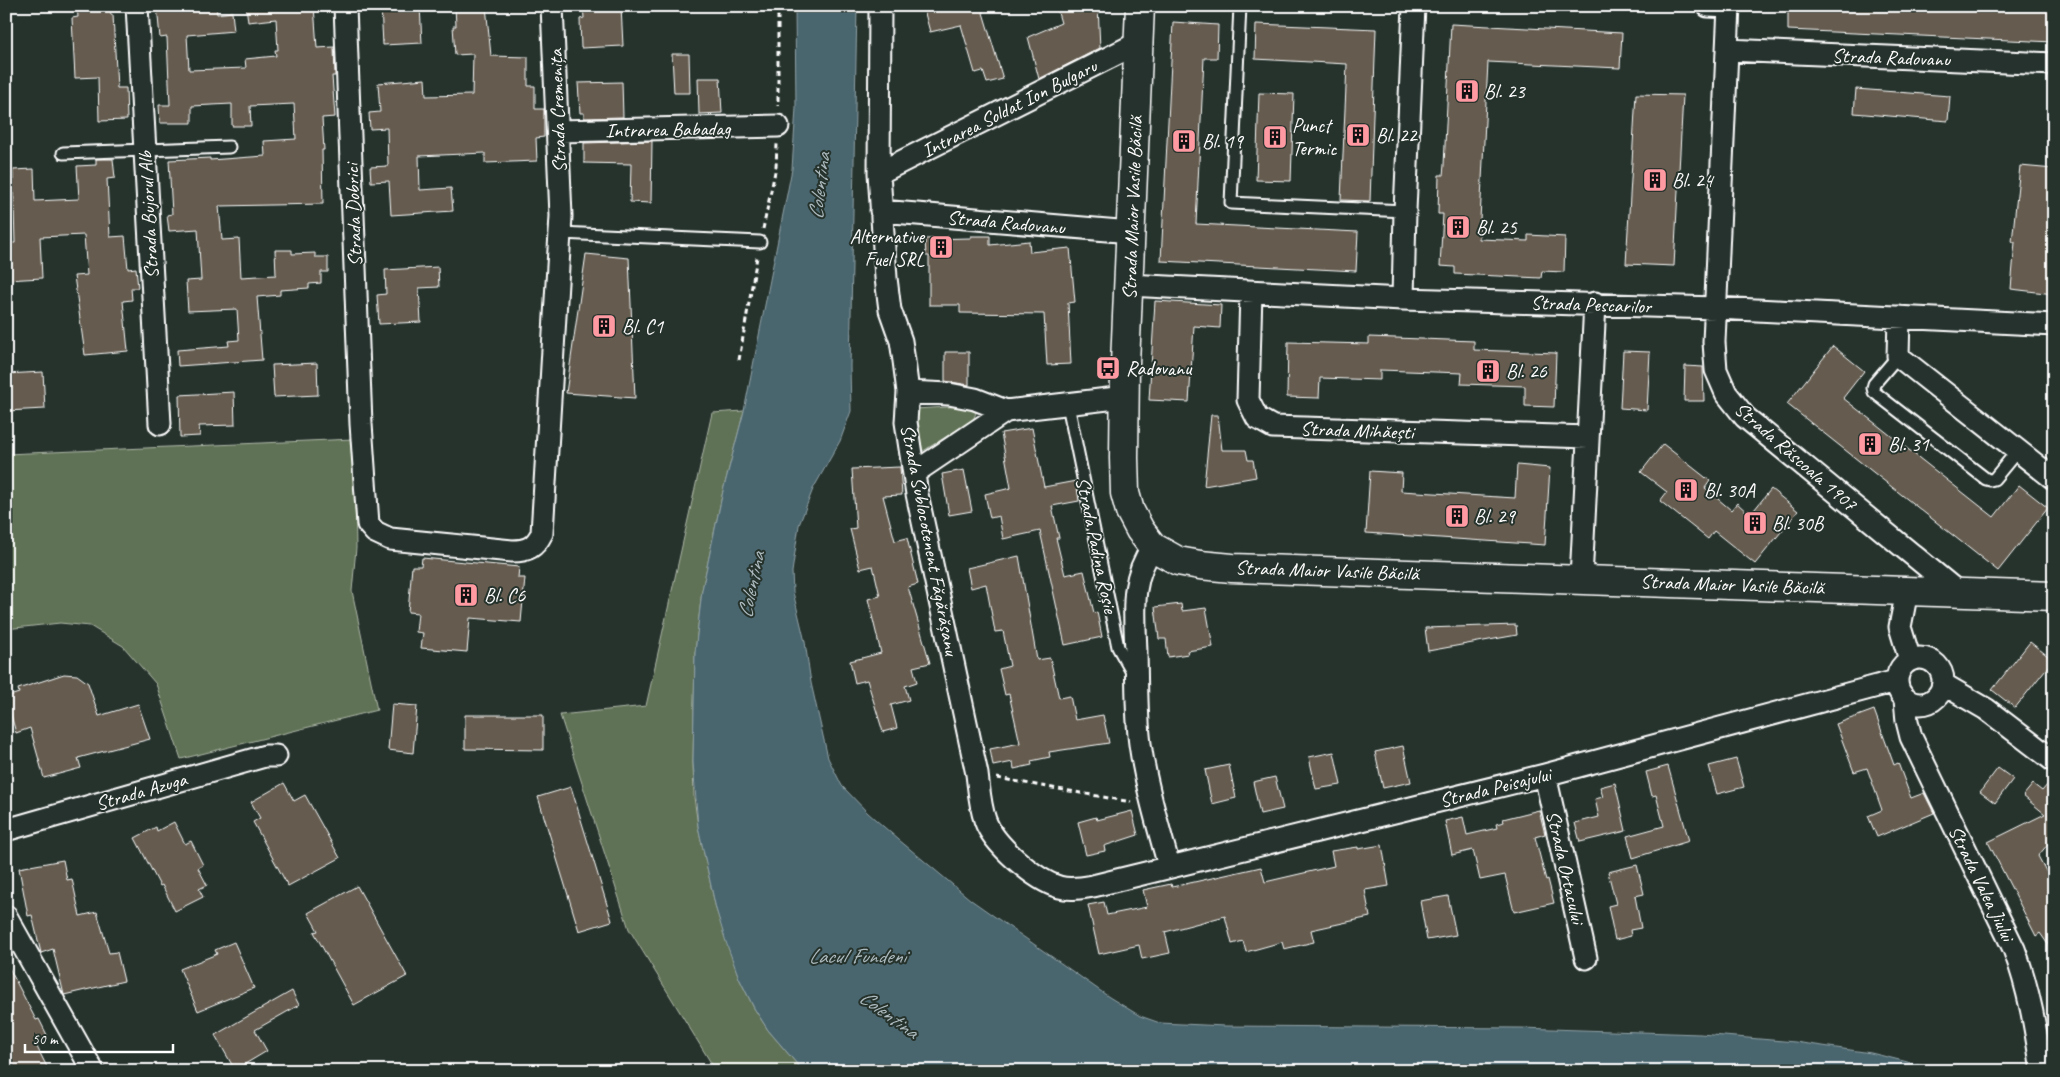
<svg xmlns="http://www.w3.org/2000/svg" width="2060" height="1077" font-family="Caveat,sans-serif">
<style>
.green{fill:#5f7254;stroke:#afb8aa}
.water{fill:#49656e;stroke:#92a3a8}
.building{fill:#655b4f;stroke:#fff}
.lines{fill:none;stroke-linecap:round;stroke-linejoin:round}
.service-casing{stroke:#fff;stroke-width:15}
.minor-casing{stroke:#fff;stroke-width:25}
.tertiary-casing{stroke:#fff;stroke-width:31}
.path{stroke:#fff;stroke-width:3;stroke-dasharray:5 4;stroke-linecap:butt}
.service{stroke:#26332d;stroke-width:11}
.minor{stroke:#26332d;stroke-width:21}
.tertiary{stroke:#26332d;stroke-width:28}
.labels{text-anchor:middle;stroke-width:4;stroke-linejoin:round;paint-order:stroke}
.street-label{font-size:20px;fill:#fff;stroke:#26332d}
.poi-label{font-size:20px;fill:#fff;stroke:#26332d;text-anchor:start}
.water-label{font-size:21px;font-style:italic;fill:#adbabe;stroke:#26332d}
</style>
<rect width="100%" height="100%" fill="#26332d"/>
<filter id="ink" filterUnits="userSpaceOnUse"><feTurbulence type="fractalNoise" baseFrequency=".02" numOctaves="2"/><feDisplacementMap in="SourceGraphic" scale="10" xChannelSelector="R" yChannelSelector="G"/><feConvolveMatrix kernelMatrix="1 2 1 2 8 2 1 2 1" color-interpolation-filters="sRGB"/></filter>
<g filter="url(#ink)">
<path class="green" d="M 965,406 L 974,409 L 976,413 L 973,420 L 923,451 L 913,412 L 915,409 Z
M 744,411 L 723,491 L 702,590 L 695,653 L 693,762 L 694,797 L 698,826 L 716,909 L 739,978 L 754,1008 L 768,1030 L 803,1071 L 716,1071 L 629,929 L 560,715 L 646,706 L 712,413 Z
M 354,439 L 356,548 L 352,591 L 377,710 L 181,759 L 156,684 L 123,646 L 90,626 L 60,623 L 6,629 L 6,454 Z"/>
<path class="water" d="M 795,6 L 857,6 L 850,367 L 851,411 L 840,441 L 813,489 L 799,525 L 792,572 L 793,592 L 805,642 L 811,683 L 828,758 L 842,786 L 868,813 L 899,840 L 971,900 L 1109,997 L 1140,1016 L 1160,1023 L 1225,1026 L 1521,1028 L 1700,1034 L 1795,1042 L 1871,1053 L 1944,1071 L 803,1071 L 768,1030 L 754,1008 L 739,978 L 726,942 L 716,909 L 698,826 L 693,762 L 695,653 L 702,590 L 723,491 L 744,411 L 792,169 L 796,108 Z"/>
<path class="building" d="M 77,6 L 110,6 L 111,15 L 113,15 L 117,88 L 126,88 L 127,120 L 99,121 L 98,77 L 75,78 L 72,18 L 78,17 Z
M 157,6 L 216,6 L 217,14 L 232,12 L 234,31 L 187,35 L 189,70 L 246,68 L 245,59 L 276,56 L 275,50 L 278,50 L 276,19 L 248,22 L 246,6 L 314,6 L 317,48 L 334,47 L 335,76 L 332,76 L 335,117 L 322,118 L 324,150 L 322,150 L 323,204 L 219,206 L 222,240 L 239,239 L 241,277 L 276,275 L 275,250 L 292,250 L 292,254 L 315,253 L 315,257 L 328,257 L 328,272 L 321,272 L 321,283 L 309,284 L 309,288 L 280,290 L 280,295 L 257,297 L 262,360 L 178,366 L 177,350 L 229,346 L 228,341 L 239,340 L 237,309 L 188,311 L 186,281 L 201,280 L 198,229 L 169,231 L 167,215 L 172,214 L 169,160 L 210,158 L 210,160 L 265,156 L 264,141 L 296,139 L 294,104 L 250,106 L 251,126 L 232,126 L 232,104 L 192,106 L 192,123 L 160,123 L 159,105 L 170,105 L 167,37 L 160,38 Z
M 381,6 L 420,6 L 422,43 L 383,45 Z
M 455,6 L 486,6 L 491,56 L 528,57 L 528,86 L 535,86 L 535,109 L 544,109 L 544,137 L 536,138 L 537,161 L 485,163 L 485,153 L 419,156 L 420,190 L 451,188 L 453,211 L 391,215 L 389,181 L 371,182 L 370,167 L 388,166 L 387,128 L 370,129 L 369,113 L 380,112 L 378,83 L 425,79 L 426,96 L 472,95 L 473,54 L 455,55 L 453,26 L 456,26 Z
M 583,6 L 621,6 L 623,46 L 581,48 L 580,19 L 584,18 Z
M 923,6 L 981,6 L 1003,79 L 987,83 L 983,71 L 975,73 L 961,25 L 930,32 Z
M 1056,6 L 1098,6 L 1100,48 L 1039,79 L 1028,37 L 1061,23 Z
M 1788,6 L 2054,6 L 2054,42 L 1788,30 Z
M 1173,22 L 1218,25 L 1217,58 L 1204,58 L 1196,224 L 1358,232 L 1356,271 L 1161,261 Z
M 1256,24 L 1376,29 L 1370,201 L 1341,200 L 1347,64 L 1255,59 Z
M 1451,24 L 1622,33 L 1620,68 L 1488,62 L 1479,239 L 1528,241 L 1528,235 L 1565,237 L 1564,272 L 1542,271 L 1541,278 L 1455,274 L 1455,267 L 1440,266 L 1443,214 L 1438,214 L 1439,175 L 1443,175 L 1444,165 Z
M 672,54 L 689,54 L 690,93 L 674,93 Z
M 698,78 L 720,78 L 722,113 L 699,114 Z
M 622,82 L 623,117 L 584,118 L 584,113 L 580,113 L 578,83 Z
M 1856,89 L 1950,96 L 1948,121 L 1854,113 Z
M 1259,93 L 1294,94 L 1291,181 L 1256,180 Z
M 1636,94 L 1683,95 L 1674,266 L 1626,264 Z
M 652,141 L 651,203 L 630,202 L 631,164 L 584,163 L 584,143 Z
M 96,159 L 113,159 L 115,178 L 107,179 L 110,237 L 125,236 L 128,269 L 136,268 L 138,288 L 131,288 L 132,300 L 123,301 L 128,351 L 85,355 L 74,276 L 87,275 L 84,235 L 40,237 L 42,278 L 6,280 L 6,243 L 15,243 L 13,170 L 34,169 L 35,201 L 79,199 L 77,166 L 96,165 Z
M 2020,166 L 2054,169 L 2054,294 L 2011,289 L 2015,242 L 2012,242 Z
M 971,236 L 990,236 L 990,245 L 1029,241 L 1030,252 L 1070,248 L 1075,302 L 1068,303 L 1071,364 L 1047,365 L 1044,314 L 960,313 L 960,305 L 929,305 L 929,256 L 926,256 L 925,239 L 971,238 Z
M 586,254 L 629,258 L 635,398 L 566,393 Z
M 438,267 L 439,287 L 419,288 L 421,322 L 379,324 L 377,295 L 386,294 L 385,270 Z
M 1155,301 L 1221,305 L 1220,328 L 1194,326 L 1189,402 L 1149,400 Z
M 1369,337 L 1474,341 L 1474,350 L 1556,353 L 1554,407 L 1525,406 L 1525,386 L 1461,384 L 1462,373 L 1380,370 L 1380,380 L 1320,378 L 1319,398 L 1287,397 L 1288,342 L 1369,344 Z
M 1833,346 L 1864,371 L 1843,398 L 1994,517 L 2019,485 L 2048,508 L 1998,571 L 1787,404 Z
M 1623,351 L 1650,352 L 1647,410 L 1620,408 Z
M 945,352 L 969,352 L 969,385 L 945,381 Z
M 317,363 L 318,395 L 274,397 L 272,365 Z
M 1685,366 L 1703,367 L 1704,401 L 1684,401 Z
M 43,372 L 45,409 L 6,411 L 6,374 Z
M 234,392 L 235,425 L 199,426 L 200,436 L 180,437 L 179,395 Z
M 1211,415 L 1218,415 L 1222,450 L 1246,450 L 1248,460 L 1253,460 L 1256,477 L 1204,486 Z
M 1032,428 L 1044,487 L 1076,481 L 1079,501 L 1052,506 L 1059,538 L 1056,538 L 1065,575 L 1084,571 L 1094,613 L 1097,612 L 1102,637 L 1065,645 L 1040,531 L 1003,539 L 999,516 L 990,518 L 985,494 L 1011,488 L 1001,433 Z
M 1663,444 L 1710,481 L 1705,488 L 1731,510 L 1737,503 L 1750,515 L 1771,489 L 1798,511 L 1755,564 L 1714,531 L 1708,539 L 1660,501 L 1667,492 L 1641,472 Z
M 1517,465 L 1550,468 L 1545,545 L 1366,533 L 1370,471 L 1402,473 L 1401,491 L 1515,498 Z
M 900,467 L 902,495 L 883,496 L 895,541 L 907,538 L 918,584 L 908,587 L 930,663 L 913,667 L 917,682 L 905,686 L 909,700 L 891,705 L 897,728 L 883,732 L 867,680 L 855,683 L 850,661 L 881,653 L 868,599 L 880,596 L 873,566 L 860,569 L 850,529 L 856,528 L 852,469 Z
M 964,470 L 972,511 L 949,515 L 942,474 Z
M 1019,556 L 1037,660 L 1050,658 L 1059,698 L 1070,696 L 1075,720 L 1103,715 L 1109,743 L 1049,752 L 1050,757 L 1031,761 L 1032,765 L 1014,769 L 1013,762 L 993,766 L 990,749 L 1020,743 L 1009,694 L 1005,695 L 999,669 L 1010,666 L 1003,631 L 995,632 L 986,584 L 971,588 L 967,568 Z
M 422,558 L 519,567 L 518,578 L 525,578 L 521,622 L 470,618 L 467,652 L 421,648 L 423,633 L 416,632 L 418,613 L 408,612 L 412,566 L 421,566 Z
M 1181,604 L 1182,611 L 1206,608 L 1213,647 L 1187,651 L 1188,654 L 1168,657 L 1166,639 L 1159,639 L 1155,607 Z
M 1516,625 L 1517,635 L 1428,651 L 1425,628 Z
M 2030,642 L 2053,660 L 2015,708 L 1992,690 Z
M 64,674 L 77,675 L 88,683 L 99,716 L 138,704 L 150,739 L 78,758 L 81,768 L 44,778 L 30,728 L 16,733 L 6,697 L 19,693 L 18,689 Z
M 392,704 L 417,706 L 413,753 L 388,750 Z
M 1874,710 L 1894,765 L 1898,763 L 1911,798 L 1924,793 L 1934,813 L 1877,837 L 1868,816 L 1882,810 L 1867,768 L 1854,772 L 1836,724 Z
M 465,715 L 543,715 L 543,750 L 465,749 Z
M 1403,746 L 1411,782 L 1383,788 L 1375,752 Z
M 1334,752 L 1341,785 L 1316,789 L 1309,757 Z
M 1736,759 L 1744,787 L 1717,794 L 1709,766 Z
M 1229,765 L 1236,798 L 1212,804 L 1205,770 Z
M 1668,766 L 1689,841 L 1633,858 L 1627,836 L 1664,826 L 1656,795 L 1652,796 L 1646,772 Z
M 1998,768 L 2013,779 L 1995,803 L 1980,792 Z
M 1275,777 L 1283,809 L 1260,814 L 1253,782 Z
M 2054,777 L 2054,837 L 2038,856 L 2054,886 L 2054,953 L 2040,933 L 2036,936 L 1988,842 L 2045,814 L 2023,796 L 2033,784 L 2042,791 Z
M 284,783 L 294,801 L 305,795 L 340,858 L 288,886 L 253,822 L 260,818 L 251,802 Z
M 1615,783 L 1626,831 L 1580,842 L 1575,823 L 1599,817 L 1595,799 L 1603,797 L 1600,787 Z
M 571,787 L 612,921 L 579,931 L 538,797 Z
M 1539,810 L 1545,834 L 1535,837 L 1546,880 L 1548,879 L 1554,903 L 1514,912 L 1505,875 L 1480,880 L 1473,850 L 1452,855 L 1445,821 L 1463,817 L 1467,835 L 1497,828 L 1496,824 L 1504,822 L 1503,819 Z
M 1132,811 L 1138,835 L 1104,846 L 1105,851 L 1086,855 L 1078,822 L 1096,817 L 1097,820 Z
M 174,822 L 185,844 L 191,841 L 203,865 L 198,868 L 207,885 L 199,889 L 203,897 L 175,911 L 162,885 L 160,886 L 135,838 L 156,827 L 157,831 Z
M 1382,845 L 1389,886 L 1365,890 L 1370,917 L 1311,930 L 1314,942 L 1284,949 L 1282,942 L 1246,952 L 1243,941 L 1232,944 L 1225,916 L 1165,932 L 1170,953 L 1142,959 L 1139,945 L 1099,954 L 1088,905 L 1104,902 L 1107,915 L 1147,907 L 1143,890 L 1171,884 L 1172,887 L 1261,867 L 1265,882 L 1334,866 L 1331,851 L 1358,847 L 1358,849 Z
M 63,860 L 67,880 L 72,879 L 80,916 L 97,912 L 109,953 L 117,952 L 124,981 L 64,995 L 53,949 L 41,953 L 32,915 L 28,916 L 19,868 Z
M 1637,865 L 1644,894 L 1635,896 L 1641,928 L 1630,930 L 1631,936 L 1615,940 L 1608,906 L 1616,904 L 1608,872 Z
M 357,886 L 407,976 L 354,1005 L 314,932 L 318,931 L 308,913 Z
M 1448,896 L 1456,935 L 1427,940 L 1420,901 Z
M 234,942 L 254,988 L 198,1011 L 180,969 L 217,954 L 215,950 Z
M 6,962 L 36,1020 L 39,1019 L 48,1037 L 35,1043 L 49,1071 L 6,1071 Z
M 292,991 L 299,1005 L 255,1030 L 267,1051 L 235,1070 L 215,1035 Z"/>
<g class="lines">
<defs>
<path id="service" d="M 1240,6 L 1231,203 L 1405,211
M 63,153 L 229,147
M 560,233 L 760,242
M 1898,356 L 1874,384 L 1873,388 L 1874,392 L 1986,479 L 1990,480 L 1994,479 L 2018,450
M 1068,405 L 1118,647 L 1132,672"/>
<path id="minor" d="M 137,6 L 160,424
M 345,6 L 361,424 L 368,524 L 375,532 L 390,539 L 512,551 C 528,551 535,547 542,533 L 561,216 L 552,6
M 880,6 L 879,173 L 886,278 L 890,310 L 901,341 L 904,361 L 908,392 L 906,422 L 917,494 L 977,774 C 979,790 980,806 985,820 C 993,844 1035,880 1059,887 C 1070,890 1082,888 1093,886 L 1545,775 L 1896,681
M 1708,6 L 1729,7
M 1729,6 L 1714,342 L 1716,370 L 1726,393 L 1745,417 L 1959,593
M 1727,50 L 2054,64
M 558,131 L 778,126
M 879,173 L 1138,43
M 881,211 L 1131,232
M 1128,285 L 1403,299 L 1716,308 L 2054,325
M 1251,292 L 1248,400 L 1257,418 L 1273,427 L 1588,437
M 1403,299 L 1405,211 L 1414,6
M 1899,317 L 1898,356 L 2054,479
M 908,392 L 949,394 L 975,399 L 1006,411
M 914,473 L 1006,411 L 1125,397
M 1153,547 C 1129,580 1135,614 1136,653 C 1137,683 1136,714 1140,744 C 1146,786 1158,826 1169,866
M 1581,579 L 1595,303
M 1907,591 L 1900,627 L 1910,660
M1897 681a23 23 0 1 1 46 0a23 23 0 1 1-46 0Z
M 1943,684 L 1986,709 L 2054,761
M 1905,700 L 1907,721 L 1911,737 L 2014,949 C 2029,989 2036,1030 2042,1071
M 1545,775 L 1586,958
M 6,830 L 265,756 L 276,756
M 6,916 L 93,1071"/>
<path id="tertiary" d="M 1140,6 L 1125,364 L 1124,458 L 1125,493 L 1130,511 L 1140,530 L 1153,547 L 1178,561 L 1200,565 L 1232,568 L 2054,596"/>
</defs>
<use href="#service" class="service-casing"/>
<use href="#minor" class="minor-casing"/>
<use href="#tertiary" class="tertiary-casing"/>
<path class="path" d="M 778,6 L 778,106
M 763,229 L 776,167 L 777,144
M 739,360 L 757,257
M 997,778 L 1131,802"/>
<use href="#service" class="service"/>
<use href="#minor" class="minor"/>
<use href="#tertiary" class="tertiary"/>
</g>
</g>
<defs>
<symbol id="building-square" viewBox="-11 -11 22 22"><rect x="-9" y="-9" width="18" height="18" rx="4" fill="#ff9aa2" stroke="#26332d"/><path d="M-4-6H4V6H1V3H-1V6H-4ZM-2.5-4.3h1.7v1.8h-1.7ZM.8-4.3h1.7v1.8H.8ZM-2.5-1h1.7V.8h-1.7ZM.8-1h1.7V.8H.8Z" fill="#111"/></symbol>
<symbol id="bus-square" viewBox="-11 -11 22 22"><rect x="-9" y="-9" width="18" height="18" rx="4" fill="#ff9aa2" stroke="#26332d"/><path d="M-5-6H5V4H4V6H2V4H-2V6H-4V4H-5ZM-3.5-4V0h7V-4ZM-3.5 1.2v1.5H-2V1.2ZM2 1.2v1.5H3.5V1.2Z" fill="#111"/></symbol>
</defs>
<g fill-rule="evenodd">
<use href="#building-square" x="1453" y="77" width="28" height="28"/>
<use href="#building-square" x="1344" y="121" width="28" height="28"/>
<use href="#building-square" x="1261" y="123" width="28" height="28"/>
<use href="#building-square" x="1170" y="127" width="28" height="28"/>
<use href="#building-square" x="1641" y="166" width="28" height="28"/>
<use href="#building-square" x="1444" y="213" width="28" height="28"/>
<use href="#building-square" x="927" y="233" width="28" height="28"/>
<use href="#building-square" x="590" y="312" width="28" height="28"/>
<use href="#bus-square" x="1094" y="354" width="28" height="28"/>
<use href="#building-square" x="1474" y="357" width="28" height="28"/>
<use href="#building-square" x="1856" y="430" width="28" height="28"/>
<use href="#building-square" x="1672" y="476" width="28" height="28"/>
<use href="#building-square" x="1443" y="502" width="28" height="28"/>
<use href="#building-square" x="1741" y="509" width="28" height="28"/>
<use href="#building-square" x="452" y="581" width="28" height="28"/>
</g>
<g class="labels">
<g class="street-label">
<text transform="translate(1891 57) rotate(2)" y="7">Strada Radovanu</text>
<text transform="translate(1009 108) rotate(-27)" y="7">Intrarea Soldat Ion Bulgaru</text>
<text transform="translate(557 111) rotate(-92)" y="7">Strada Cremenița</text>
<text transform="translate(668 129) rotate(-1)" y="7">Intrarea Babadag</text>
<text transform="translate(1132 208) rotate(-88)" y="7">Strada Maior Vasile Băcilă</text>
<text transform="translate(148 215) rotate(-93)" y="7">Strada Bujorul Alb</text>
<text transform="translate(353 215) rotate(-92)" y="7">Strada Dobrici</text>
<text transform="translate(1006 222) rotate(5)" y="7">Strada Radovanu</text>
<text transform="translate(1591 304) rotate(2)" y="7">Strada Pescarilor</text>
<text transform="translate(1357 430) rotate(2)" y="7">Strada Mihăești</text>
<text transform="translate(1796 456) rotate(41)" y="7">Strada Răscoala 1907</text>
<text transform="translate(930 540) rotate(79)" y="7">Strada Sublocotenent Făgărășanu</text>
<text transform="translate(1097 545) rotate(78)" y="7">Strada Padina Roșie</text>
<text transform="translate(1327 570) rotate(2)" y="7">Strada Maior Vasile Băcilă</text>
<text transform="translate(1732 584) rotate(2)" y="7">Strada Maior Vasile Băcilă</text>
<text transform="translate(1495 787) rotate(-14)" y="7">Strada Peisajului</text>
<text transform="translate(141 791) rotate(-16)" y="7">Strada Azuga</text>
<text transform="translate(1566 867) rotate(77)" y="7">Strada Ortacului</text>
<text transform="translate(1982 883) rotate(64)" y="7">Strada Valea Jiului</text>
</g>
<g class="poi-label">
<text x="1484" y="98">Bl. 23</text>
<text x="1292" y="132">Punct<tspan x="1292" dy="23">Termic</tspan></text>
<text x="1376" y="142">Bl. 22</text>
<text x="1202" y="148">Bl. 19</text>
<text x="1672" y="187">Bl. 24</text>
<text x="1476" y="234">Bl. 25</text>
<text x="924" y="243" text-anchor="end">Alternative<tspan x="924" dy="23">Fuel SRL</tspan></text>
<text x="622" y="333">Bl. C1</text>
<text x="1126" y="375">Radovanu</text>
<text x="1506" y="378">Bl. 26</text>
<text x="1888" y="451">Bl. 31</text>
<text x="1704" y="497">Bl. 30A</text>
<text x="1474" y="523">Bl. 29</text>
<text x="1772" y="530">Bl. 30B</text>
<text x="484" y="602">Bl. C6</text>
</g>
<g class="water-label">
<text transform="translate(819 186) rotate(-83)" y="7">Colentina</text>
<text transform="translate(751 585) rotate(-78)" y="7">Colentina</text>
<text x="857" y="963">Lacul Fundeni</text>
<text transform="translate(889 1014) rotate(36)" y="7">Colentina</text>
</g>
</g>
<rect width="2060" height="1077" fill="none" stroke="#26332d" stroke-width="25"/>
<rect x="12" y="12" width="2035" height="1052" fill="none" stroke="#fff" stroke-width="2" filter="url(#ink)"/>
<path d="M25 1044v8h148v-8" fill="none" stroke="#ffffff" stroke-width="2.5"/>
<text x="32" y="1044" font-size="15" fill="#ffffff" stroke="#26332d" stroke-width="4" paint-order="stroke">50 m</text>
</svg>
